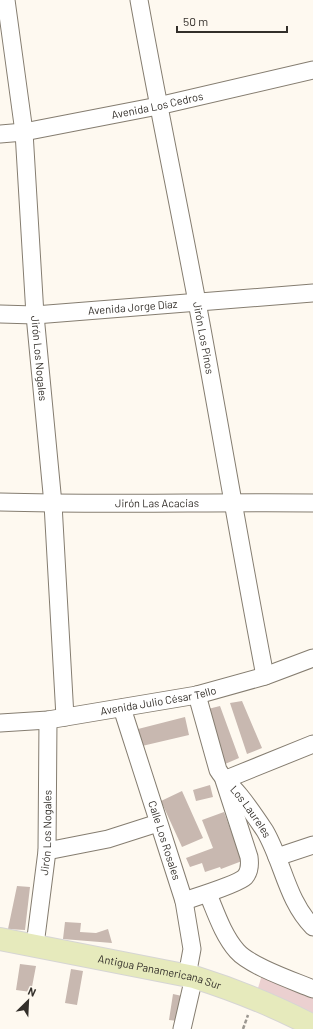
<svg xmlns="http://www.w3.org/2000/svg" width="313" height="1029" font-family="Barlow,sans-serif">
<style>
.green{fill:#ebd0d0}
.building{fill:#c8b8b0}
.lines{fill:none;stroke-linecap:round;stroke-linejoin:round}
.street-casing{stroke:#857d70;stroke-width:19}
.primary-casing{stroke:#d6d5d4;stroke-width:24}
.path{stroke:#9b9790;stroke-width:2.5;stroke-dasharray:4 2;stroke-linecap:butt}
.street{stroke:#fff;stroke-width:17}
.primary{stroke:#e6eabc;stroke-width:22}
.labels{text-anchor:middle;stroke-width:3;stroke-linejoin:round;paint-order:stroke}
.street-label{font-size:11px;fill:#332f2a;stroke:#fef9f0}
</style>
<rect width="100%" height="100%" fill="#fef9f0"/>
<path class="green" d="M 262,975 L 313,998 L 313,1013 L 258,988 Z"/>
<path class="building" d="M 242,701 L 262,748 L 247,754 L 230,703 Z
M 220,706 L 239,758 L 225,764 L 208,709 Z
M 185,717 L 189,735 L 142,746 L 138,729 Z
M 210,785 L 213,797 L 196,801 L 193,790 Z
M 182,791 L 203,838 L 182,847 L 161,801 Z
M 224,812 L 242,861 L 221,869 L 220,867 L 205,872 L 202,863 L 190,867 L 186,858 L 213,848 L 202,820 Z
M 17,886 L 30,887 L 25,930 L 8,929 Z
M 65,922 L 81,923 L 80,932 L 96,933 L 108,929 L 112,943 L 63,939 Z
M 20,964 L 36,966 L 31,992 L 16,990 Z
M 71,969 L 83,971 L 77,1005 L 65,1003 Z
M 173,994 L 182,996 L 178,1021 L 169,1020 Z"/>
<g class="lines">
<defs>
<g id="street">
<path id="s1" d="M 6,0 L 24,132 L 35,315 L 53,504 L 65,717"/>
<path id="s2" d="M 139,0 C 157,101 178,201 197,302 C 220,426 241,551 265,676"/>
<path id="s3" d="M 0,134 L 24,132 L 158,106 L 313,70"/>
<path id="s4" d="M 0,314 L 35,315 L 313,293"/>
<path id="s5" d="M 0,502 C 104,505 209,502 313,503"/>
<path id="s6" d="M 197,695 L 218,770 C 224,780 233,787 240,796 C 249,807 257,819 265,831 C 283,862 287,901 313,927"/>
<path id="s7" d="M 122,708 L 184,901 L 192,949 L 187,976"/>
<path id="s8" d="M 0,723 L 48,720 L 197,695 L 265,676 L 313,658"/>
<path d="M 47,851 L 108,839 L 158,823"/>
<path d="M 277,857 L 313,845"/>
<path d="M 208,894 C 216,913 223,935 237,951 C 250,966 294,981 313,989"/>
<path d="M 184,901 C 196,897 238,884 245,877 C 250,871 250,864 249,857 L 224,780 L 313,744"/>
<path id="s9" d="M 35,945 L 47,851 L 48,720"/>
<path d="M 182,1029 L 194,977"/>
</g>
<g id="primary">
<path id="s10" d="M 0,939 L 194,977 C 235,990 275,1006 313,1026"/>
</g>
</defs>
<use href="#street" class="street-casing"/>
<use href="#primary" class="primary-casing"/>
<path class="path" d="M 243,1029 L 248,1015"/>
<use href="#street" class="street"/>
<use href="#primary" class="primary"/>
</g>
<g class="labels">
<g class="street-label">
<text dy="4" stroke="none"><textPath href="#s3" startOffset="160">Avenida Los Cedros</textPath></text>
<text dy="4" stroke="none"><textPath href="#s4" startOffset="133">Avenida Jorge Díaz</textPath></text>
<text dy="4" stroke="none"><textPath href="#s2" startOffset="344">Jirón Los Pinos</textPath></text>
<text dy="4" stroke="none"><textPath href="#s1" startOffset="360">Jirón Los Nogales</textPath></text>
<text dy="4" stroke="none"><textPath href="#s5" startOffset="157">Jirón Las Acacias</textPath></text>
<text dy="4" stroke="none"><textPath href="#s8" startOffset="160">Avenida Julio César Tello</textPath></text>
<text dy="4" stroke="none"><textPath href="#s6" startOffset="131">Los Laureles</textPath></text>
<text dy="4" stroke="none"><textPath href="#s9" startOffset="113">Jirón Los Nogales</textPath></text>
<text dy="4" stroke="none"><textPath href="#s7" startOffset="139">Calle Los Rosales</textPath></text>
<text dy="4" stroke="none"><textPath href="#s10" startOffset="163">Antigua Panamericana Sur</textPath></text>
</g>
</g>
<g transform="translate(28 1001) rotate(24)" stroke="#fef9f0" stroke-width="3" paint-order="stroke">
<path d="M0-3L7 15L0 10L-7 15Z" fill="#332f2a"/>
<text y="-6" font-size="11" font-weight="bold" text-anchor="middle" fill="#332f2a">N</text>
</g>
<path d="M177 26v6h110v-6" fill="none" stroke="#332f2a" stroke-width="2"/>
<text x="183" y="26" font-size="12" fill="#332f2a" stroke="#fef9f0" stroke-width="3" paint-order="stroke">50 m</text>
</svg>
